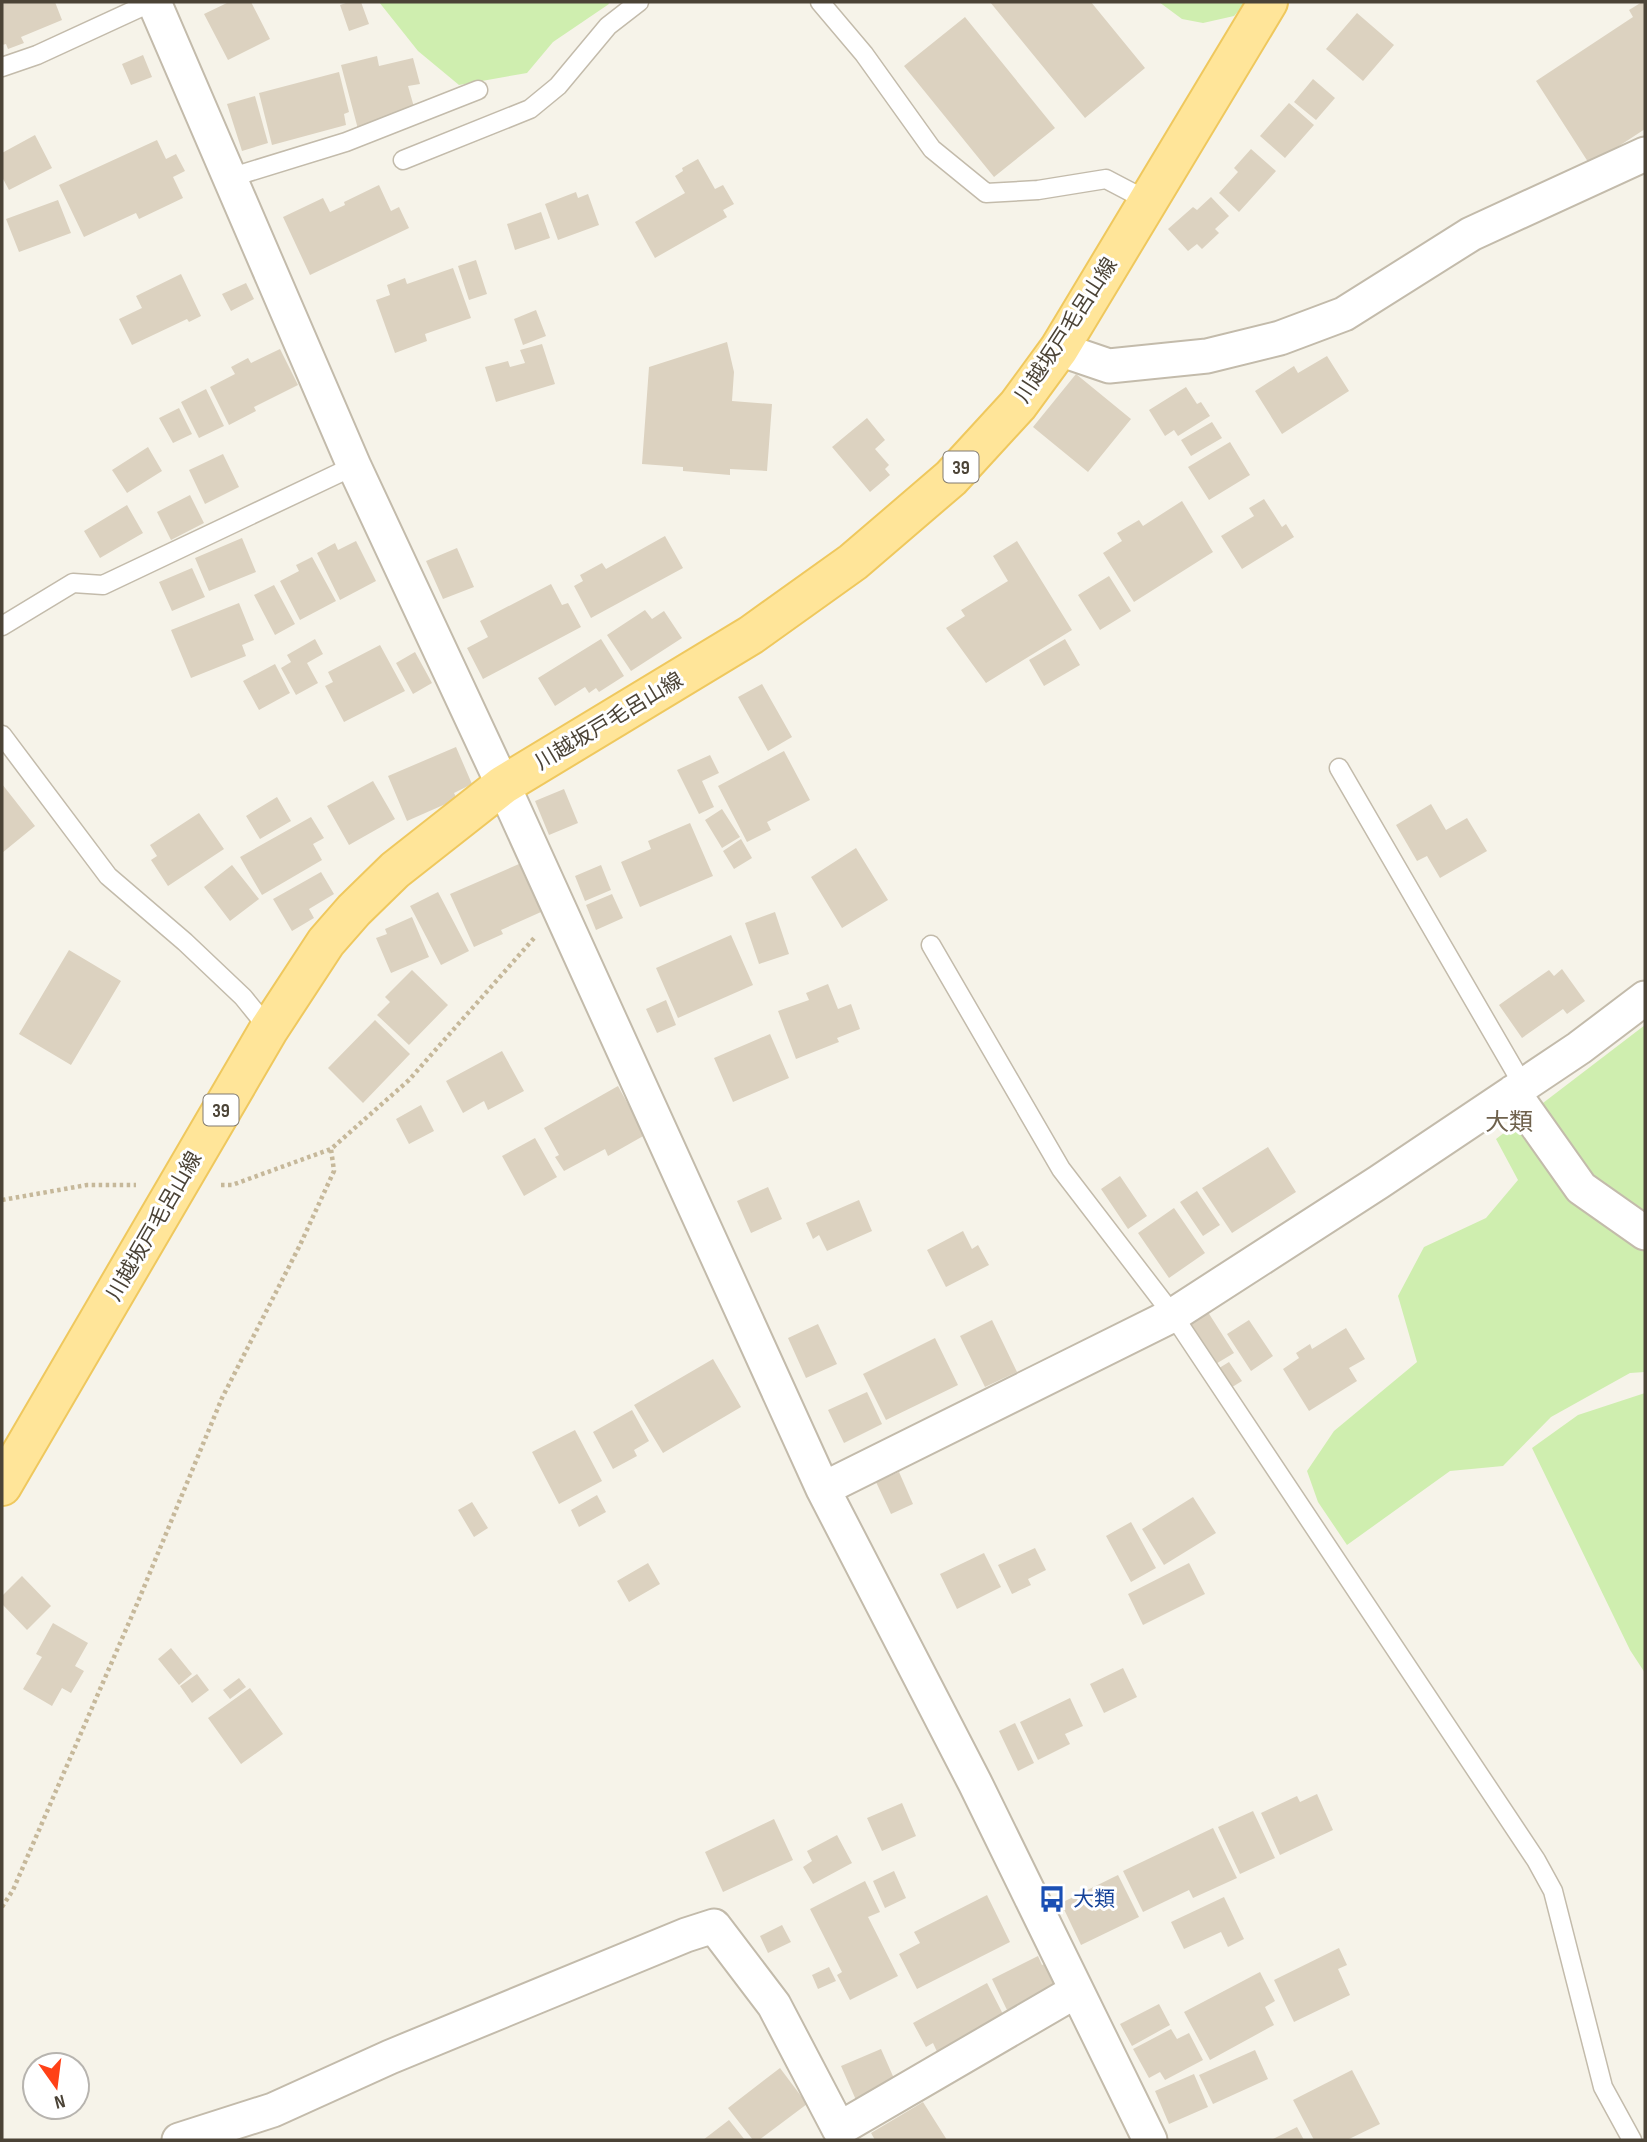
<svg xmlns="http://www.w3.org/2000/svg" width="1647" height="2142" font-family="'Sofia Sans Condensed','Noto Sans JP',sans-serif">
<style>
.green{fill:#cfeeaf}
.building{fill:#dcd2c0}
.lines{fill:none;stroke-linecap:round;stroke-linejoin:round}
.service-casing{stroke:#c3bbab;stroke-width:21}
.minor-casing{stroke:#c3bbab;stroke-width:37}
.primary-casing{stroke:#efc85e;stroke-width:42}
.path{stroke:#c6b89a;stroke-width:4.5;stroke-dasharray:3.5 3.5;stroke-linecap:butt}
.service{stroke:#fff;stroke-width:18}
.minor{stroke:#fff;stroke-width:33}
.primary{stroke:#ffe599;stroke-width:38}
.labels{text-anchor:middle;stroke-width:6;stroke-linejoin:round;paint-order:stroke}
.shield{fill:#fff;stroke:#817b72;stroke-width:2}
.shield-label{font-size:19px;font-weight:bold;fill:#4b4336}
.street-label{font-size:21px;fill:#4b4336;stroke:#fff}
.transit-label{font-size:21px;fill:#164399;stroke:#fff;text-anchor:start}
.quarter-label{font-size:24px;fill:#6f624d;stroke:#fff}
</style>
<rect width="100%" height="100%" fill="#f6f3e9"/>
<path class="green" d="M 379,2 L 608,2 L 609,4 L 553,42 L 527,73 L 459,85 L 418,51 Z
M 1159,2 L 1247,2 L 1234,16 L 1203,23 L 1182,19 Z
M 1645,1025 L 1645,1372 L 1630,1373 L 1551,1417 L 1503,1466 L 1450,1471 L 1347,1545 L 1318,1502 L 1307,1471 L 1334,1431 L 1417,1362 L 1398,1296 L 1424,1247 L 1486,1218 L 1518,1180 L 1496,1139 Z
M 1645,1393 L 1645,1673 L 1630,1650 L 1532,1448 L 1578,1415 Z"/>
<path class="building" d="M 2,2 L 55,2 L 62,20 L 21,37 L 24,43 L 8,49 L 6,44 L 2,45 Z
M 229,2 L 251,2 L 270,39 L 228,60 L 204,14 Z
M 349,2 L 361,2 L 369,24 L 349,31 L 340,5 Z
M 990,2 L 1091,2 L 1145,68 L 1085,118 Z
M 1642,2 L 1645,2 L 1645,129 L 1590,165 L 1536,81 L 1633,17 L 1629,10 Z
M 1357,13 L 1394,45 L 1363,81 L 1326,49 Z
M 965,17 L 1055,128 L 994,177 L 904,66 Z
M 143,55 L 152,77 L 131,85 L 122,64 Z
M 377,56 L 379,66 L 413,58 L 420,84 L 408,86 L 416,114 L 358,129 L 341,65 Z
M 339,72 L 349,112 L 344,114 L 346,125 L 272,145 L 259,93 Z
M 1313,79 L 1335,98 L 1316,120 L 1294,102 Z
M 255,96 L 268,143 L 242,151 L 227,104 Z
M 1289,103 L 1314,125 L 1285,158 L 1260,136 Z
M 35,135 L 52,168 L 9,190 L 2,177 L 2,153 Z
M 157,140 L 166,159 L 176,154 L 185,171 L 173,177 L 183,198 L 139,219 L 136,213 L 84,237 L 59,185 Z
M 1251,149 L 1276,171 L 1239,212 L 1219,193 L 1238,172 L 1234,168 Z
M 698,159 L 715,189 L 723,185 L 734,204 L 723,210 L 727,217 L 655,258 L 635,222 L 685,193 L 675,176 L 683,171 L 682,168 Z
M 379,185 L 391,211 L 399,207 L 409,228 L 310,275 L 283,217 L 323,198 L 330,212 L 345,205 L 344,202 Z
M 576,192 L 578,198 L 588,194 L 599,225 L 558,240 L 545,204 Z
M 1211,197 L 1229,216 L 1215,229 L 1219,233 L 1202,249 L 1197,244 L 1188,251 L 1168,229 L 1193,207 L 1197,210 Z
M 58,200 L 71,233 L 19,252 L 6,219 Z
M 541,212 L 550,238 L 515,250 L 507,224 Z
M 476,260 L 487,294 L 469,300 L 458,266 Z
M 453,268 L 471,318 L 425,334 L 427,341 L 395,353 L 376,300 L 390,295 L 387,285 L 405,278 L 407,284 Z
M 181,274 L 201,316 L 189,322 L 187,319 L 132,345 L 119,319 L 142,308 L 136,296 Z
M 246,283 L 254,299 L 231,311 L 222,294 Z
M 536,310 L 546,336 L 523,345 L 514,319 Z
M 727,342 L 734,372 L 732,401 L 772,404 L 767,471 L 730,469 L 730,475 L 683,471 L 683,467 L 642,464 L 649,367 Z
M 542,344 L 555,384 L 496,402 L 485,367 L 508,361 L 510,367 L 525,363 L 520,350 Z
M 280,349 L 298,385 L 254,407 L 256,411 L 229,425 L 210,387 L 235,374 L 231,367 L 248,358 L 251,363 Z
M 1327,356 L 1349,391 L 1282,434 L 1255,391 L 1294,366 L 1298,373 Z
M 1076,374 L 1131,419 L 1088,472 L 1033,427 Z
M 1186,387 L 1197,404 L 1201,402 L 1210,416 L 1178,436 L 1174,430 L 1165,436 L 1149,410 Z
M 206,389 L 224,426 L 199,438 L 181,402 Z
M 179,408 L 192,434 L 173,443 L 159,418 Z
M 867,418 L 885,440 L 875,449 L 889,465 L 885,469 L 890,475 L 870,492 L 832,447 Z
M 1212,422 L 1222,438 L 1191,456 L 1181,440 Z
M 1230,442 L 1250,475 L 1209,500 L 1188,467 Z
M 148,447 L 162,471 L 127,493 L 112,470 Z
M 223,454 L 239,487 L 205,504 L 189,470 Z
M 190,495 L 204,523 L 171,540 L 157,512 Z
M 1264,499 L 1282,527 L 1286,524 L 1294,537 L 1242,569 L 1221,536 L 1254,516 L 1249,508 Z
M 1182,501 L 1213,552 L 1134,602 L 1103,553 L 1122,541 L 1117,533 L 1139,520 L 1143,526 Z
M 127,505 L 143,533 L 100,558 L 84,531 Z
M 665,536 L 683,568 L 591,618 L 574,586 L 583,581 L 580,575 L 602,563 L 606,569 Z
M 242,538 L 256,572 L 209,591 L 195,558 Z
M 356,541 L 376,581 L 340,600 L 317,553 L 335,543 L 338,550 Z
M 1017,541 L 1072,630 L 986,683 L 946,628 L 965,616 L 961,610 L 1008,581 L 993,556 Z
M 457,548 L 474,587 L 443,599 L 426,561 Z
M 312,557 L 336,601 L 300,620 L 280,581 L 299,571 L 296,565 Z
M 192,568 L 205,597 L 172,611 L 159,582 Z
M 1109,576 L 1131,611 L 1100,630 L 1078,595 Z
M 551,584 L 562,605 L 568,603 L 581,627 L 483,679 L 467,648 L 488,637 L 480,621 Z
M 274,585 L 295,624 L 275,635 L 254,595 Z
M 239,603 L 254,640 L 242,645 L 246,656 L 191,678 L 171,630 Z
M 645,610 L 652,619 L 664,611 L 682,638 L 631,671 L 607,635 Z
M 315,639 L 323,654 L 307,663 L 318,683 L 296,695 L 281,668 L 291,662 L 287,655 Z
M 601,639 L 624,676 L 599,692 L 596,688 L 589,693 L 585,687 L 555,706 L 538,678 Z
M 1065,639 L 1080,665 L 1044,686 L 1029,660 Z
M 380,645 L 405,691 L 344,722 L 325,686 L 333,682 L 328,672 Z
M 415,652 L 432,683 L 413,694 L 396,663 Z
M 275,664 L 290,693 L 259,710 L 243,681 Z
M 762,684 L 792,737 L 768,751 L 738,697 Z
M 456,747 L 472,784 L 454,793 L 457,799 L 407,821 L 388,776 Z
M 784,751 L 810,800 L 767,822 L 771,830 L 747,842 L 718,786 Z
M 710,755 L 719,773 L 702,781 L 714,807 L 699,814 L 677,770 Z
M 373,781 L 395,819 L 349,845 L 327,806 Z
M 2,784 L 35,826 L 2,853 Z
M 564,789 L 578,823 L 549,835 L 535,801 Z
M 277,797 L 291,821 L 260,839 L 246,816 Z
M 1431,804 L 1446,830 L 1467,818 L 1487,851 L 1440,878 L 1427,856 L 1417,861 L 1396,825 Z
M 722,809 L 740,837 L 722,848 L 705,820 Z
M 199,813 L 224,849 L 168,886 L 151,860 L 157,856 L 150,845 Z
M 311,817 L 324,838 L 313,844 L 322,860 L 262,895 L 240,857 Z
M 690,823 L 713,876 L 640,907 L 621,862 L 651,849 L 648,841 Z
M 741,839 L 752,858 L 734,869 L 723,851 Z
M 856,848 L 888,900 L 842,928 L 811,877 Z
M 519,864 L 541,912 L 501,930 L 503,934 L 474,947 L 450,894 Z
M 232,865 L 259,899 L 230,921 L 204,887 Z
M 601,865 L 611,890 L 585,901 L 575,876 Z
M 321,872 L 334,894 L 309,909 L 314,918 L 292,931 L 273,899 Z
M 438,892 L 469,951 L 441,965 L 410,906 Z
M 612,894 L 623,918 L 596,930 L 586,905 Z
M 775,912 L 789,954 L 759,964 L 745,923 Z
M 412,917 L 429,957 L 391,973 L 376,938 L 387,934 L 385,929 Z
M 731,935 L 753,985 L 678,1018 L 656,968 Z
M 69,950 L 121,981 L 71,1065 L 19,1034 Z
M 1562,969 L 1585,1001 L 1567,1014 L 1563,1009 L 1522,1038 L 1499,1005 L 1549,970 L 1554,976 Z
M 412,970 L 448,1005 L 409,1045 L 377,1015 L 390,1002 L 385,997 Z
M 828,984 L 838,1009 L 851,1004 L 860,1029 L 837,1038 L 839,1042 L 796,1059 L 778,1011 L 809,1000 L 806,993 Z
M 666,1000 L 676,1025 L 657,1033 L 646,1009 Z
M 375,1020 L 410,1054 L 363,1103 L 328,1068 Z
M 770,1034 L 789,1078 L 733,1102 L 714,1058 Z
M 502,1051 L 524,1091 L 488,1110 L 484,1101 L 463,1113 L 446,1081 Z
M 618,1086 L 645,1135 L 608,1156 L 605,1149 L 564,1171 L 555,1157 L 559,1155 L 544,1128 Z
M 421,1105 L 434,1131 L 409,1144 L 396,1119 Z
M 535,1138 L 557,1177 L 524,1196 L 502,1156 Z
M 1268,1147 L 1296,1192 L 1232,1233 L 1202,1188 Z
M 1120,1176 L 1147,1216 L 1128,1229 L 1101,1189 Z
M 768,1187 L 782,1219 L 751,1233 L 737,1201 Z
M 1197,1191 L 1220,1225 L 1203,1236 L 1180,1202 Z
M 859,1200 L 872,1231 L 827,1251 L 819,1235 L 813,1239 L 806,1223 Z
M 1174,1208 L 1205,1253 L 1169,1278 L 1138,1233 Z
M 963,1231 L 972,1249 L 978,1245 L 989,1265 L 946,1287 L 927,1250 Z
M 1206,1309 L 1234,1353 L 1214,1365 L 1186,1321 Z
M 992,1320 L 1017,1372 L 985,1387 L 960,1336 Z
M 1249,1320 L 1273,1356 L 1251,1371 L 1227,1334 Z
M 818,1324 L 837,1364 L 806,1378 L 788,1338 Z
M 1346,1328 L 1365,1359 L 1349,1368 L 1357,1381 L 1309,1411 L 1283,1369 L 1299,1358 L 1296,1353 L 1310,1344 L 1312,1349 Z
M 935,1338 L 958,1385 L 886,1420 L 863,1374 Z
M 713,1359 L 741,1407 L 663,1453 L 634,1405 Z
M 1229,1362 L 1242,1381 L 1229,1389 L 1216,1370 Z
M 867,1392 L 882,1424 L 844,1443 L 828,1410 Z
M 632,1410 L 649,1441 L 634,1450 L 637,1456 L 613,1469 L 593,1432 Z
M 575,1430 L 602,1481 L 559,1504 L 532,1452 Z
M 899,1472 L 913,1504 L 891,1514 L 876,1482 Z
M 597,1495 L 606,1512 L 579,1527 L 571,1510 Z
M 1193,1497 L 1216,1533 L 1164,1565 L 1142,1529 Z
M 472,1502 L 488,1528 L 474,1537 L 458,1510 Z
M 1131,1522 L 1156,1568 L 1131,1582 L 1106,1536 Z
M 1035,1548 L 1046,1570 L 1028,1579 L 1031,1585 L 1012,1594 L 998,1565 Z
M 984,1553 L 1001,1587 L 957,1609 L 940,1574 Z
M 648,1563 L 660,1584 L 629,1602 L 617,1581 Z
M 1189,1563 L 1205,1594 L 1143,1625 L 1128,1594 Z
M 22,1576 L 51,1606 L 27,1630 L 2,1604 L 2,1596 Z
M 53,1623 L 88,1643 L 75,1666 L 84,1671 L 71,1693 L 62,1688 L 52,1706 L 23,1689 L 42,1657 L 36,1654 Z
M 171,1648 L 192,1674 L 179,1685 L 158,1659 Z
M 1123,1668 L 1137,1697 L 1104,1713 L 1090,1684 Z
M 197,1674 L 209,1690 L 192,1703 L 180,1686 Z
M 239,1678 L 246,1687 L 230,1699 L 223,1690 Z
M 250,1688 L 283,1734 L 241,1764 L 208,1718 Z
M 1070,1698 L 1083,1726 L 1065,1734 L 1070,1744 L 1038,1760 L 1020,1722 Z
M 1015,1723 L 1034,1763 L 1018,1771 L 999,1731 Z
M 1317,1794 L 1333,1830 L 1280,1855 L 1261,1813 L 1297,1796 L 1300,1802 Z
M 902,1803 L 916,1836 L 882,1851 L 867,1818 Z
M 1253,1811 L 1275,1858 L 1240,1874 L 1218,1827 Z
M 774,1819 L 793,1860 L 723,1892 L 705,1852 Z
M 1213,1828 L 1237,1878 L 1193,1898 L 1189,1890 L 1143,1912 L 1123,1871 Z
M 837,1835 L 852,1863 L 813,1884 L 803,1867 L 812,1861 L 807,1851 Z
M 894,1871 L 906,1898 L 885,1908 L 873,1881 Z
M 1118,1875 L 1139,1917 L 1081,1945 L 1061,1903 Z
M 865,1881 L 880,1912 L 868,1917 L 898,1976 L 850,2000 L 837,1975 L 842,1972 L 810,1909 Z
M 987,1895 L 1010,1942 L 917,1989 L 899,1954 L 920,1943 L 914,1932 Z
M 1224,1897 L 1244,1939 L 1228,1947 L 1221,1932 L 1184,1949 L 1171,1922 Z
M 782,1925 L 791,1942 L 768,1953 L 760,1936 Z
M 1339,1948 L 1347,1965 L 1338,1969 L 1350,1995 L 1294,2022 L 1274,1980 Z
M 1038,1956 L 1042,1965 L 1047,1963 L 1058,1985 L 1007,2010 L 992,1979 Z
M 829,1967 L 836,1981 L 818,1989 L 812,1975 Z
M 1260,1972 L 1275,2001 L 1265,2007 L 1274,2025 L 1210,2060 L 1184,2012 Z
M 987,1983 L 1006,2020 L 939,2056 L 933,2043 L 926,2047 L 913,2023 Z
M 1159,2004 L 1170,2025 L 1132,2046 L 1120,2024 Z
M 1171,2029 L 1177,2039 L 1189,2033 L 1203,2060 L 1165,2080 L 1160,2072 L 1149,2078 L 1133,2049 Z
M 881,2049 L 896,2083 L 856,2100 L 841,2066 Z
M 1255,2050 L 1268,2079 L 1213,2104 L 1199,2075 Z
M 780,2068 L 807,2104 L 759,2140 L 753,2140 L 728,2108 Z
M 1352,2070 L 1380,2124 L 1347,2140 L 1314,2140 L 1293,2100 Z
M 1194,2074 L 1208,2107 L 1169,2124 L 1155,2091 Z
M 923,2102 L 947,2140 L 875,2140 L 871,2133 Z
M 729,2120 L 745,2140 L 703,2140 Z
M 1297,2127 L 1304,2140 L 1271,2140 Z"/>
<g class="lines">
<defs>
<path id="service" d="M 820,2 L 864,54 L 932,149 L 986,193 L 1038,190 L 1106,179 L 1148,201
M 2,67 L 37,55 L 152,2
M 403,160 L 530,109 L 558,86 L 608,26 L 639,2
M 229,178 L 346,142 L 478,90
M 2,626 L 73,583 L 103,585 L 354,466
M 2,735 L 108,876 L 185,942 L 243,997 L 269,1029
M 1339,768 L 1523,1085
M 931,945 L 1061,1169 L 1173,1315 L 1536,1860 L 1553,1891 L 1603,2087 L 1632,2140"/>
<path id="minor" d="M 154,2 L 354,466 L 503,785 L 823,1489 L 975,1783 L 1150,2140
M 1059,349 L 1109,366 L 1207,356 L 1280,338 L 1344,314 L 1471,234 L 1645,154
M 1513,1092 L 1581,1188 L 1645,1233
M 823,1489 L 1173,1315 L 1379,1182 L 1579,1048 L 1645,998
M 179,2140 L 273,2110 L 390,2057 L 686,1935 L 714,1926 L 774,2005 L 839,2129 L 1076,1991"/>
<path id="primary" d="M 2,1486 L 269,1029 L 326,942 L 354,910 L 395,870 L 503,785 L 751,635 L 853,562 L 951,478 L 1018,405 L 1059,349 L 1268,2"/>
</defs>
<use href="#service" class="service-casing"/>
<use href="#minor" class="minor-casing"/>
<use href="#primary" class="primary-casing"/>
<path class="path" d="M 221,1185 L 232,1185 L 331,1149 L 409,1080 L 535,937
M 2,1200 L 87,1185 L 136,1185
M 2,1907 L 13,1890 L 137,1604 L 222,1398 L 300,1245 L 334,1171 L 331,1149"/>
<use href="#service" class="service"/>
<use href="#minor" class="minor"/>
<use href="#primary" class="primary"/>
</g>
<defs>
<symbol id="bus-bare" viewBox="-9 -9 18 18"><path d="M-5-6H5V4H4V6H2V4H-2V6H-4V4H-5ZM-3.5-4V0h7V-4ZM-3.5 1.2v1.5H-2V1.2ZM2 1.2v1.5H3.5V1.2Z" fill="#1a4fb4" stroke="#fff" stroke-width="2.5" paint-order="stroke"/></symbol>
</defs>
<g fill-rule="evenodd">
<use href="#bus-bare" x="1033" y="1880" width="38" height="38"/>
</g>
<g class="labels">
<g class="shield">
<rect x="943.5" y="451.5" width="35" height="31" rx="5"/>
<rect x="203.5" y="1094.5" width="35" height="31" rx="5"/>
</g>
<g class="shield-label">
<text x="961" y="474">39</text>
<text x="221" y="1117">39</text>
</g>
<g class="street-label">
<text transform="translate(1066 330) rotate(-57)" y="7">川越坂戸毛呂山線</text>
<text transform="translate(609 721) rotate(-31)" y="7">川越坂戸毛呂山線</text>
<text transform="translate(154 1226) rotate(-60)" y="7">川越坂戸毛呂山線</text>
</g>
<g class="transit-label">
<text x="1073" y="1906">大類</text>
</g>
<g class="quarter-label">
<text x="1509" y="1130">大類</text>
</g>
</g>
<rect width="1647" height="2142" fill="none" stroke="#4b4336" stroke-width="7"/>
<g transform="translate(56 2086) rotate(166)"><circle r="33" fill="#ffffff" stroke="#b7b4af" stroke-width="2"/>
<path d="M0-5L12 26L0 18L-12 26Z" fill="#ff4117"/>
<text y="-10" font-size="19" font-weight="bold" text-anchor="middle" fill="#4b4336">N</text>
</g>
</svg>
